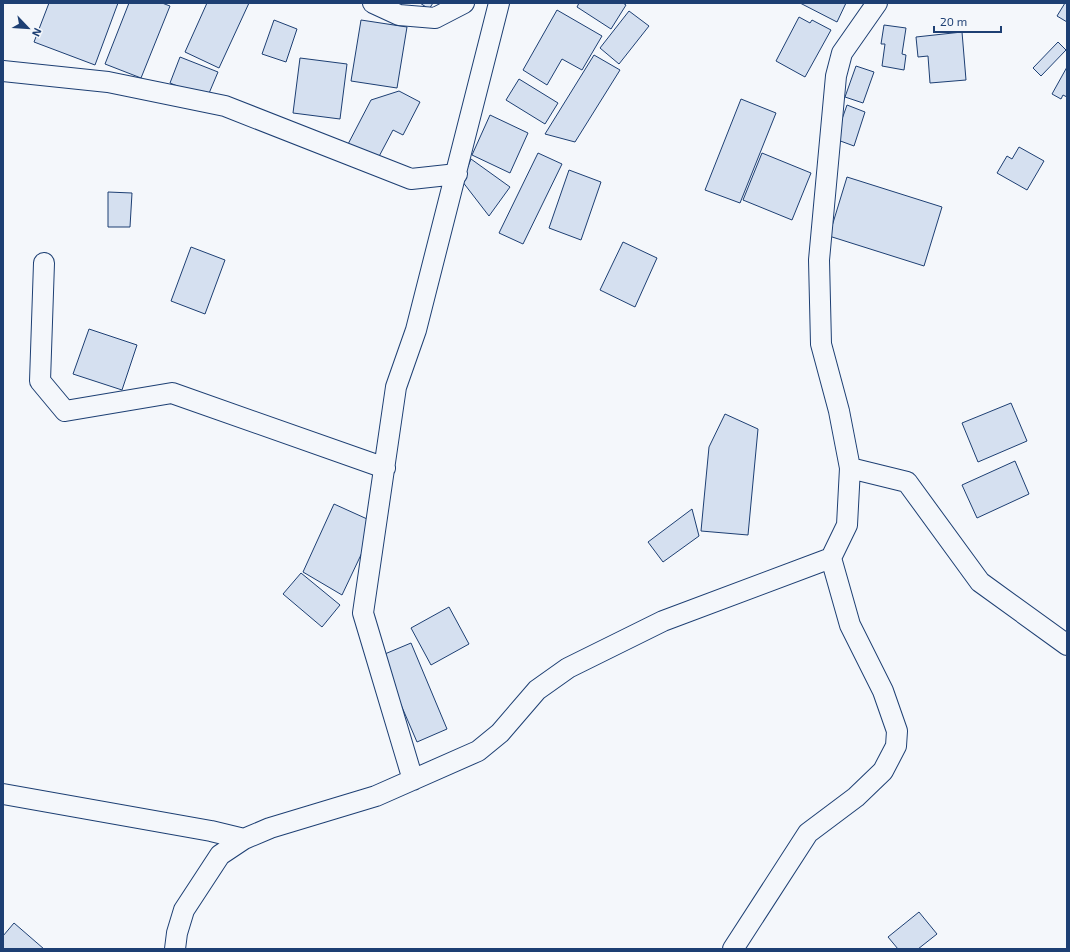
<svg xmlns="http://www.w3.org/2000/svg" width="1070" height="952" font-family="'Exo 2',sans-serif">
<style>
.building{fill:#d5e0f0;stroke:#1d3f73}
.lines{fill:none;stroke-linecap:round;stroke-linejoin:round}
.street-casing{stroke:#1d3f73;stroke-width:22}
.street{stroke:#f4f7fb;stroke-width:20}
</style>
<rect width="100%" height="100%" fill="#f4f7fb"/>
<path class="building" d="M 49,3 L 118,3 L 95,65 L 34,42 Z
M 129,3 L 162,3 L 170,6 L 141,78 L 105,64 Z
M 207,3 L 249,3 L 219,68 L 185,52 Z
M 420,3 L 433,3 L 429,9 Z
M 579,3 L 623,3 L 626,5 L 611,29 L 577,7 Z
M 800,3 L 846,3 L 837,22 Z
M 1065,3 L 1067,3 L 1067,22 L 1057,16 Z
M 557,10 L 602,36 L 582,70 L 562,59 L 547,85 L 523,70 Z
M 629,11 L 649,26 L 619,64 L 600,48 Z
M 799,17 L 810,23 L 812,20 L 831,30 L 805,77 L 776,61 Z
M 274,20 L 297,29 L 286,62 L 262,54 Z
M 361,20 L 407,27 L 397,88 L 351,81 Z
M 884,25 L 906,28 L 902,54 L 906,55 L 904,70 L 882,66 L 885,44 L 881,44 Z
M 962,32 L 966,80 L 930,83 L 928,56 L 918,57 L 916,37 Z
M 1058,42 L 1066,50 L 1041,76 L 1033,68 Z
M 594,55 L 620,70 L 575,142 L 545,134 Z
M 180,57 L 218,72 L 207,98 L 170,83 Z
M 300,58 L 347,64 L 340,119 L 293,113 Z
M 856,66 L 874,72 L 863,103 L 845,97 Z
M 1067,67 L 1067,97 L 1063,95 L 1061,99 L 1052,94 Z
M 519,79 L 558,103 L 545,124 L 506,100 Z
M 399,91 L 420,102 L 403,135 L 393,130 L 375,164 L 346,148 L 371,100 Z
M 741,99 L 776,113 L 740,203 L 705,190 Z
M 847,105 L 865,112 L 854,146 L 835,139 Z
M 490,115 L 528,133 L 510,173 L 472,155 Z
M 1019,147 L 1044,161 L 1027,190 L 997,173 L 1007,156 L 1012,159 Z
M 538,153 L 562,164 L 523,244 L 499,233 Z
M 762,153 L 811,173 L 792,220 L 743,200 Z
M 471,159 L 510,187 L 489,216 L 462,181 Z
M 569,170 L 601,182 L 581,240 L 549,228 Z
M 847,177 L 942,207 L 924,266 L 829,236 Z
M 108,192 L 132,193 L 130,227 L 108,227 Z
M 623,242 L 657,258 L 635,307 L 600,290 Z
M 191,247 L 225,260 L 205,314 L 171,301 Z
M 89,329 L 137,345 L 122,390 L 73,374 Z
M 1011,403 L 1027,441 L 978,462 L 962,423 Z
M 725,414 L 758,429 L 748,535 L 701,531 L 709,447 Z
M 1015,461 L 1029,494 L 977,518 L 962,485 Z
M 334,504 L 376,523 L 342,595 L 303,572 Z
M 692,509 L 699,536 L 663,562 L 648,542 Z
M 301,573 L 340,605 L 322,627 L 283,594 Z
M 449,607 L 469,644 L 431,665 L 411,628 Z
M 411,643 L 447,729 L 417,742 L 380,656 Z
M 919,912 L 937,934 L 918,949 L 898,949 L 888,937 Z
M 14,923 L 44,949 L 3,949 L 3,936 Z"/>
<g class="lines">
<defs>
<path id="street" d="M 373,3 L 399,15 L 435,18 L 464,3
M 3,71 L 108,82 L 225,106 L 411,179 L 457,174
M 44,263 L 40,381 L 65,411 L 172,393 L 385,468
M 850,468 L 907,482 L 980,582 L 1067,645
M 413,780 L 363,613 L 396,387 L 416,330 L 499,3
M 3,794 L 211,831 L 244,839
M 175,949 L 177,933 L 184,910 L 220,855 L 244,839 L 270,828 L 376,796 L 478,751 L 500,733 L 537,690 L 568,668 L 663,621 L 831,558 L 847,525 L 850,468 L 839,411 L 821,344 L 819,260 L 836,76 L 842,53 L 877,3
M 733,949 L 808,833 L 856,797 L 883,771 L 896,746 L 897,731 L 883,691 L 850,625 L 831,558"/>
</defs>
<use href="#street" class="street-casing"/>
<use href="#street" class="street"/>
</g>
<rect width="1070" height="952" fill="none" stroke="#1d3f73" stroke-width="8"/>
<g transform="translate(28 28) rotate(115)" stroke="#f4f7fb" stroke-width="3" paint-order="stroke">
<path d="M0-3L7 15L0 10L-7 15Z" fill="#1d3f73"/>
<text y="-6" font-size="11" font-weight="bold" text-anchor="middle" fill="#1d3f73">N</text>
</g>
<path d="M934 26v6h67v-6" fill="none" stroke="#1d3f73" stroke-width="2"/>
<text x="940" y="26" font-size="12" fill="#1d3f73" stroke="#f4f7fb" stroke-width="3" paint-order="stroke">20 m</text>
</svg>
